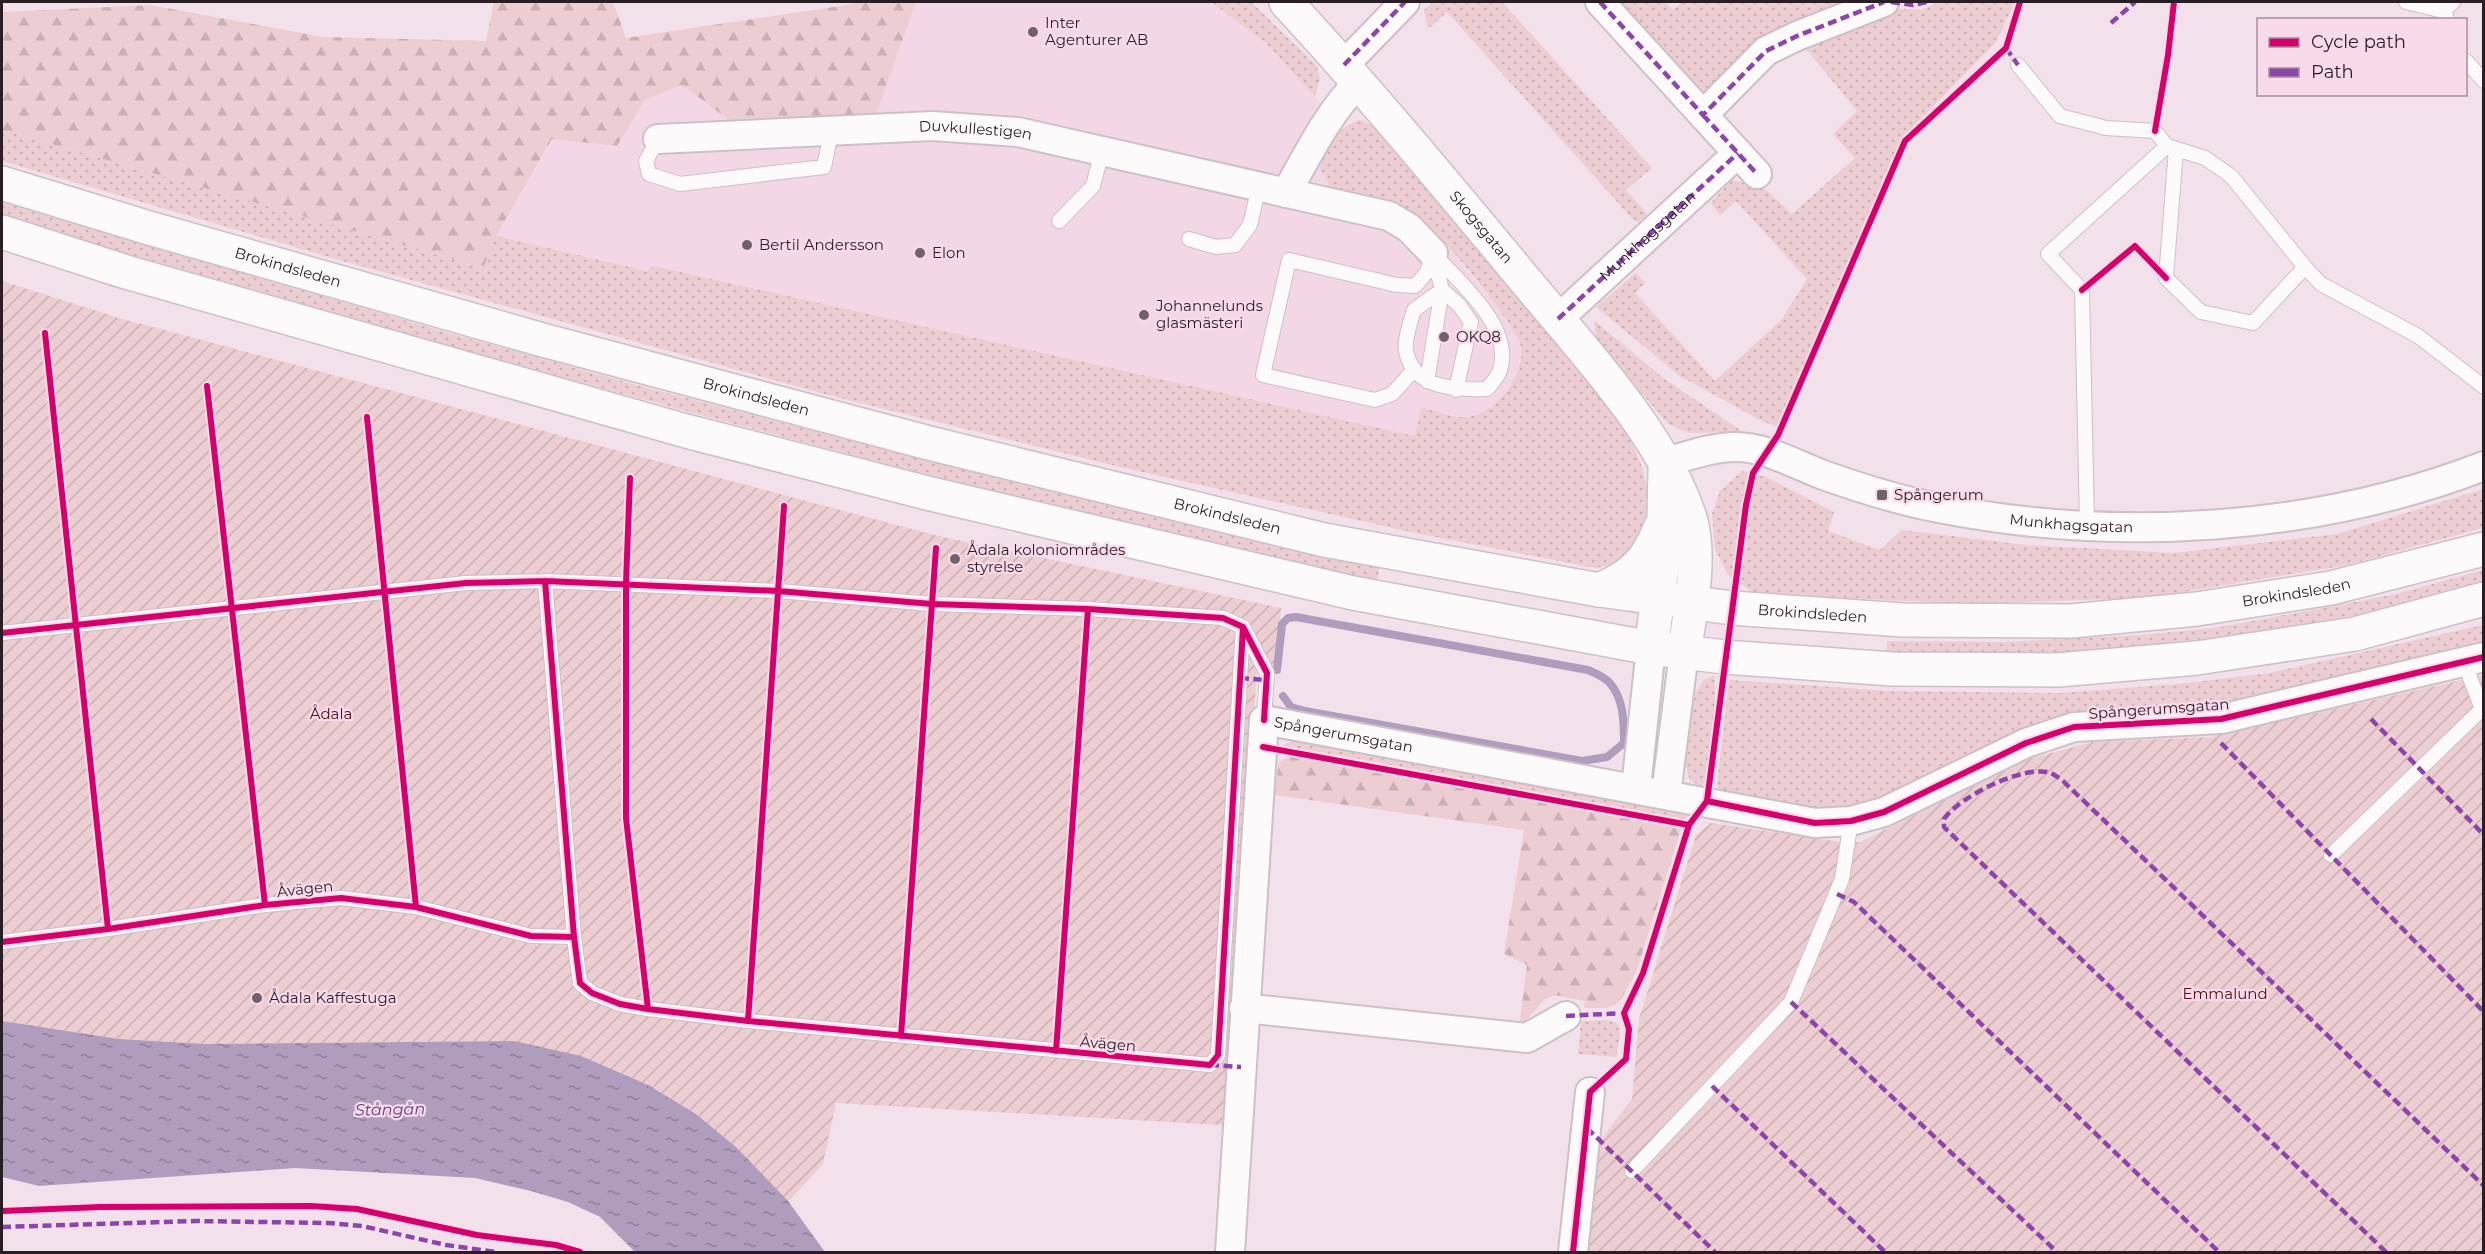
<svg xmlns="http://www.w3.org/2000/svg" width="2485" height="1254" font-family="Montserrat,sans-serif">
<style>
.built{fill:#f4d7e7}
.grass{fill:url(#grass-dots)}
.forest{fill:url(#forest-firs)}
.garden{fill:url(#garden-furrows)}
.water{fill:url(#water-ripples)}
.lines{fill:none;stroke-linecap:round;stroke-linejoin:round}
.stream{stroke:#b09cbc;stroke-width:8}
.lane-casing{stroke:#cdc0c7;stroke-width:16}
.street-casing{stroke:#cdc0c7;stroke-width:32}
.secondary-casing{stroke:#cdc0c7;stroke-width:36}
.lane{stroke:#fdfafc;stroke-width:14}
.street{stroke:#fdfafc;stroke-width:28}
.secondary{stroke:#fdfafc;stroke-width:33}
.quiet{stroke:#8e44ad;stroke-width:4.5;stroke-dasharray:9 4.5;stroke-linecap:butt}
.cycleway-casing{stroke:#f9daeb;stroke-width:10}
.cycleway{stroke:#d6006c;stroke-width:6}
.poi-dot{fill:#70626a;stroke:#f9daeb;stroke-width:2}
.labels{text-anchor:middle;stroke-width:4.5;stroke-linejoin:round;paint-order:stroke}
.poi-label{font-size:15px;fill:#2a1e25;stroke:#f9daeb;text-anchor:start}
.street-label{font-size:15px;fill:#2a1e25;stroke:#f9daeb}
.park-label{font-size:15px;fill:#510f16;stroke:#f9daeb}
.water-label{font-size:16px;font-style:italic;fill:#60417a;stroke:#f9daeb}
</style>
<defs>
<pattern id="grass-dots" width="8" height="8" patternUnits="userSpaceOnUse" patternTransform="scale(1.5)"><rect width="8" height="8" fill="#eccdd1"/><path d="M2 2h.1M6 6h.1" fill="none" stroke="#cbb0b3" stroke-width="1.8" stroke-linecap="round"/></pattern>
<pattern id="forest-firs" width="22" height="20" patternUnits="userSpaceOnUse" patternTransform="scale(1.5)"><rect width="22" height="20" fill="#eccdd1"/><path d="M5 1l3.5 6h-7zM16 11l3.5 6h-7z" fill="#cbb0b3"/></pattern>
<pattern id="garden-furrows" width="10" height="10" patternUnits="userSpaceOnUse" patternTransform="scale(1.5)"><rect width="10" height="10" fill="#eccdd1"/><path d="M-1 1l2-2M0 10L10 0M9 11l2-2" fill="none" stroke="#cbb0b3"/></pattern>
<pattern id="water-ripples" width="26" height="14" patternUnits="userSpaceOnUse" patternTransform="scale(1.5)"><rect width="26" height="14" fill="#b09cbc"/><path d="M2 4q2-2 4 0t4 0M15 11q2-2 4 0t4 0" fill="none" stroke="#8f7f99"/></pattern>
</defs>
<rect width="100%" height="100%" fill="#f2e1ea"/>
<path class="built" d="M 916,2 L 1211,2 L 1265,42 L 1343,128 L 1333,140 L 1401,207 L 1430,225 L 1511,323 L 1521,345 L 1519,365 L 1512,385 L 1498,402 L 1482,413 L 1462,417 L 1421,407 L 1415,436 L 653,266 L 647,271 L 496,236 L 553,139 L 617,146 L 645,100 L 683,85 L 728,119 L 876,115 Z"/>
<path class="grass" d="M 1211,2 L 1251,2 L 1316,65 L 1320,79 L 1315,97 L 1265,42 Z
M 1433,2 L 1502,2 L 1652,168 L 1626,190 L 1647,214 L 1638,223 L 1630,216 L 1447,12 L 1428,29 L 1424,10 Z
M 1618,2 L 1665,2 L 1673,10 L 1682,2 L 1843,2 L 1840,9 L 1709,102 Z
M 1939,2 L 2015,2 L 1996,42 L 1903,137 L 1777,427 L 1760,420 L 1680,376 L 1596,307 L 1636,273 L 1645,283 L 1635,293 L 1715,381 L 1782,319 L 1807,279 L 1736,201 L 1720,215 L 1711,203 L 1732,180 L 1763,187 L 1792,214 L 1855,158 L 1833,134 L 1857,111 L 1802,44 L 1887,8 L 1921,10 Z
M 1360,120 L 1377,127 C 1434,195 1492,264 1549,333 C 1578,370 1615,408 1635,450 C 1657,496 1658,560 1595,568 L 1415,533 L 1120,467 L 832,396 L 339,260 L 2,161 L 2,130 L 483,268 L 496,236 L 647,271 L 653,266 L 1415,436 L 1421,407 C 1434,410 1448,416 1461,417 C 1494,419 1528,374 1520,343 C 1513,321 1437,229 1417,215 C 1395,199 1360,198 1333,192 L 1320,168 C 1326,148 1338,125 1360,120 Z
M 2,202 L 438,330 L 644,387 L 1031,487 L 1380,565 L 1377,580 C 1289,562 1201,540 1113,520 C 765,437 420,338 76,239 L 2,216 Z
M 1594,320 L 1663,378 L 1743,432 L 1688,433 L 1668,424 L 1596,339 Z
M 1742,471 L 1766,477 L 1834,512 L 1828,531 L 1880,550 L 1902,530 L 2026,545 L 2174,553 L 2337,534 L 2484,489 L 2483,528 L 2347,565 L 2146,598 L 1966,604 L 1754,593 L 1728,575 L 1715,549 L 1712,514 L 1720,491 Z
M 2483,570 L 2483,583 L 2397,608 L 2237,636 L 2074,652 L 1990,654 L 1887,652 L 1887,641 L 2003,642 L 2141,635 L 2214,628 L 2392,595 Z
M 2483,625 L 2483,646 L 2225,707 L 2103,714 L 1851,809 L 1815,810 L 1720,792 L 1717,785 L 1729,680 L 1889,691 L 2060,693 L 2188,683 L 2269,673 Z
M 1714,675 C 1717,699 1714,768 1701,788 L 1689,778 L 1686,765 L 1694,695 L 1703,681 Z
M 1294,740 L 1689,813 L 1689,815 L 1685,819 L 1282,745 Z
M 1581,1021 C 1620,1020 1625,1015 1616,1057 L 1578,1054 Z"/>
<path class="forest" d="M 494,2 L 613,2 L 626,38 L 853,4 L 854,2 L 916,2 L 876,115 L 728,119 L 682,85 L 645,100 L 617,146 L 552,139 L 496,236 L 483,268 L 2,130 L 2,12 L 150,5 L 323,37 L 486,41 Z
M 1291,756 L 1681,829 L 1636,973 L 1621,999 L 1615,1005 L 1605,1008 L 1584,1008 L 1585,1001 L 1555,995 L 1545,999 L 1519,1028 L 1527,965 L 1504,954 L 1524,830 L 1274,795 L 1279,762 Z"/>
<path class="garden" d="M 2,281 L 119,318 L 934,535 L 1281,608 L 1275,674 L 1257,673 L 1222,1125 L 836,1103 L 823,1164 L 788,1202 L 736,1147 L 696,1114 L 648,1085 L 514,1041 L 206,1044 L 119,1039 L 2,1021 Z
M 2483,675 L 2483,1252 L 1585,1252 L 1594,1149 L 1632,1099 L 1639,1019 L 1696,835 L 1711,823 L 1848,843 L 1860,842 L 2029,759 L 2092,742 L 2211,737 Z"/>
<path class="water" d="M 2,1021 L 119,1039 L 206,1044 L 514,1041 L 581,1056 L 648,1085 L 696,1114 L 736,1147 L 788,1201 L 825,1252 L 635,1252 L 600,1217 L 568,1202 L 531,1191 L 475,1178 L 295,1168 L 39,1186 L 2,1177 Z"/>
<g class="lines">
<path class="stream" d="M 1277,670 L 1282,624 L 1288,618 L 1296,617 L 1588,670 C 1595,673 1604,677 1609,682 C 1624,698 1624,723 1624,743 L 1607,757 L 1582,761 L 1305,711 L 1291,707 L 1283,696"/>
<defs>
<path id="lane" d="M 2406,2 L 2443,11
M 2448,20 L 2443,11 L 2453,2
M 2466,61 L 2484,81
M 2018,65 L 2060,116 L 2106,128 L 2155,131 L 2167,146
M 658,139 L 646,161 L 649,174 L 680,184 L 824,167 L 831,133
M 1059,221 L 1093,186 L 1102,151
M 1189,239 L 1216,247 L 1235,245 L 1250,225 L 1259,187
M 1433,253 C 1459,282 1514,327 1500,370 C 1498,377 1491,384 1487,389 C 1457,390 1413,389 1406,351 C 1404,339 1411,321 1414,310 L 1442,290 Z
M 2305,267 L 2321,284 L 2418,336 L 2484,387
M 1442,290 L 1459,305 L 1471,322 L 1456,390
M 1413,371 L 1392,394 L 1375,400 L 1263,375 L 1289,260 L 1397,285 L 1415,286 L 1427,272 L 1433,253
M 1427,381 L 1442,290
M 2087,525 L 2082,290 L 2048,254 L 2167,146 L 2205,158 L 2231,176 L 2305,267 L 2253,323 L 2201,312 L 2166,278 L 2176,149
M 2,633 L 466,583 L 545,581 L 778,591 L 932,604 L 1088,609 L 1223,618 L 1243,627 L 1267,673 L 1264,720
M 2467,662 L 2470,678 L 2482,709
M 2331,855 L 2484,707
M 574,937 L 580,983 L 592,993 L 620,1004 L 648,1009 L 748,1021 L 1210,1065 L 1218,1055 L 1243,627
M 2,942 L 108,929 L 265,905 L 341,898 L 416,907 L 531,936 L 574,937 L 545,581
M 1632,1171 L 1791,1002 L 1842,879 L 1851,821"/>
<g id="street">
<path d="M 1600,2 L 1703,115 L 1766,51 L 1797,36 L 1884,2"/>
<path d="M 1344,65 L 1405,2"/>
<path d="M 1703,115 L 1757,174"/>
<path id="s1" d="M 658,139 L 933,126 L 1018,132 L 1389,216 L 1409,228 L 1433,253"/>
<path d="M 1286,193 C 1308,155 1327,114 1359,82"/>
<path id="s2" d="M 1558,319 L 1738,153"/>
<path id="s3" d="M 1666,462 C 1688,456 1712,447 1736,447 C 1767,447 1798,466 1826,476 C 1863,489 1901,501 1939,508 C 2116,543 2316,531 2484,466"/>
<path d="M 1636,788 L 1651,648"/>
<path d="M 1666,794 L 1684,653"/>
<path d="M 1244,1008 L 1527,1038 L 1566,1016"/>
<path id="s4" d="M 1230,1252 L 1264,720 L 1815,823 L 1851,821 L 1884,812 L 2026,743 L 2074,727 L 2221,719 L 2484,657"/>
<path d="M 1573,1252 L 1590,1092"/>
</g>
<g id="secondary">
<path id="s5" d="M 1286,2 C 1369,92 1447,186 1525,280 C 1580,346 1664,436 1690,518 C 1702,556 1690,613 1684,653"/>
<path id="s6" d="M 2,183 L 149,228 L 539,339 L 929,443 L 1324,540 L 1599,590 L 1732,608 L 1903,620 L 2071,621 L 2197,609 L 2331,588 L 2484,549"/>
<path d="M 2,232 L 126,272 L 686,431 L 927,493 L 1353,593 L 1651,648 L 1724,657 L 1892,669 L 2058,670 L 2197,658 L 2355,634 L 2484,599"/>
<path d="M 1599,590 C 1633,576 1647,561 1660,528"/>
<path d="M 1651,648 L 1663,561 L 1665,470"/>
</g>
</defs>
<use href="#lane" class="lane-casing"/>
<use href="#street" class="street-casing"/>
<use href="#secondary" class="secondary-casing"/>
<use href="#lane" class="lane"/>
<use href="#street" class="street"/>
<use href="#secondary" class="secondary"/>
<path class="quiet" d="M 1600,2 L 1703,115 L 1766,51 L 1797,36 L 1884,2
M 1891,2 L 1913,5 L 1927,2
M 2111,23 L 2135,2
M 2006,48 L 2018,65
M 1344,65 L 1405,2
M 1703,115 L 1757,174
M 1558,319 L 1738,153
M 1240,678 L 1267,680
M 2371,719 L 2484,835
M 2221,743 L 2484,1012
M 1837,894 L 1854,902 L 2219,1252
M 1791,1002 L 2057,1252
M 1566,1016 L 1624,1013
M 1210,1065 L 1241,1067
M 1712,1086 L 1885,1252
M 1587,1128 L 1715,1252
M 2,1227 L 195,1221 L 329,1223 L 362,1226 L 446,1245 L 496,1252
M 2386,1252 L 1949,832 L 1944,827 L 1944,819 C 1959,797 2024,764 2051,773 C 2055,775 2059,778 2063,781 L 2484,1186"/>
<defs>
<path id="cycleway" d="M 2155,131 L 2168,55 L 2174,2
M 2082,290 L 2135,246 L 2166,278
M 45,333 L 108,929
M 207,386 L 265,905
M 367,417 L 416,907
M 630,478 L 626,583 L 626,818 L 648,1009
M 2,633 L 466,583 L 545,581 L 778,591 L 932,604 L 1088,609 L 1223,618 L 1243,627 L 1267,673 L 1264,720
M 1263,747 L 1689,825
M 1707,801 L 1815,823 L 1851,821 L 1884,812 L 2026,743 L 2074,727 L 2221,719 L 2484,657
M 574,937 L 580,983 L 592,993 L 620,1004 L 648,1009 L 748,1021 L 1210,1065 L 1218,1055 L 1243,628
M 2,942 L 108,929 L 265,905 L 341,898 L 416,907 L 531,936 L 574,937 L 545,581
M 748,1021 L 784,506
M 901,1036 L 936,548
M 1056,1051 L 1088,609
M 2,1211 L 100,1207 L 311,1206 L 357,1209 L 477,1235 L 556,1245 L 580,1252
M 1573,1252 L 1590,1092 L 1626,1059 L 1629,1029 L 1624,1013 L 1643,973 L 1689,825 L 1707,801 L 1746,505 L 1753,473 L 1778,435 L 1905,141 L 2006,48 L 2020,2"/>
</defs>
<use href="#cycleway" class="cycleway-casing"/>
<use href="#cycleway" class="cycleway"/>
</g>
<g class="poi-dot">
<circle cx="1033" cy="32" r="6"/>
<circle cx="747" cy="245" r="6"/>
<circle cx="920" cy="253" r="6"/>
<circle cx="1144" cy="315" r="6"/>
<circle cx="1444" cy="337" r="6"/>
<rect x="1876" y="489" width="12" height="12" rx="3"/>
<circle cx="955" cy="559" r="6"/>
<circle cx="257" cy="998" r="6"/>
</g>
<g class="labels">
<g class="poi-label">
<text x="1045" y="28">Inter<tspan x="1045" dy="17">Agenturer AB</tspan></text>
<text x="759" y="250">Bertil Andersson</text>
<text x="932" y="258">Elon</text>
<text x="1156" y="311">Johannelunds<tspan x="1156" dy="17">glasmästeri</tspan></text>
<text x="1456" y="342">OKQ8</text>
<text x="1894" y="500">Spångerum</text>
<text x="967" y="555">Ådala koloniområdes<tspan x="967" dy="17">styrelse</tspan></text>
<text x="269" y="1003">Ådala Kaffestuga</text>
</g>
<g class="street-label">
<text dy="5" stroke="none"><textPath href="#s1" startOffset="318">Duvkullestigen</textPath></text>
<text dy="5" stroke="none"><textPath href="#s5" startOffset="298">Skogsgatan</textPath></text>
<text dy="5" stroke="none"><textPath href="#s2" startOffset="122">Munkhagsgatan</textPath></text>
<text dy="5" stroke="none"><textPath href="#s6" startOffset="298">Brokindsleden</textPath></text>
<text dy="5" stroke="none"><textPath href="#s6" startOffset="784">Brokindsleden</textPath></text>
<text dy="5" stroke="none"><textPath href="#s6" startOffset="1270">Brokindsleden</textPath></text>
<text dy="5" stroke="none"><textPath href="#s3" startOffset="418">Munkhagsgatan</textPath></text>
<text dy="5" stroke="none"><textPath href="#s6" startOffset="2350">Brokindsleden</textPath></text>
<text dy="5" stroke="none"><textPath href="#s6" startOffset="1864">Brokindsleden</textPath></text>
<text transform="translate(2159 709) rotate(-4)" y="5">Spångerumsgatan</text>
<text dy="5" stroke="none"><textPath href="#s4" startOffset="614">Spångerumsgatan</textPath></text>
<text transform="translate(305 889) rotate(-6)" y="5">Åvägen</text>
<text transform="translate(1108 1044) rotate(5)" y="5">Åvägen</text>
</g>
<g class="park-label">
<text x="331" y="719">Ådala</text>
<text x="2225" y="999">Emmalund</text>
</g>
<g class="water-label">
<text transform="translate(390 1109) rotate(-1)" y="6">Stångån</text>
</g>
</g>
<rect width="2485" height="1254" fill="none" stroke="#2a1e25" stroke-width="6"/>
<rect x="2257" y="18" width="210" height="78" fill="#f9daeb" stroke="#a68f9c" stroke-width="1.5"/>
<rect x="2269" y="38" width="30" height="9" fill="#d6006c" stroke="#a68f9c" stroke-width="1.5"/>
<text x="2311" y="48" font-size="18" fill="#2a1e25">Cycle path</text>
<rect x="2269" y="68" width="30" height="9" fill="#8e44ad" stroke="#a68f9c" stroke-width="1.5"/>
<text x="2311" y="78" font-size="18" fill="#2a1e25">Path</text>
</svg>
